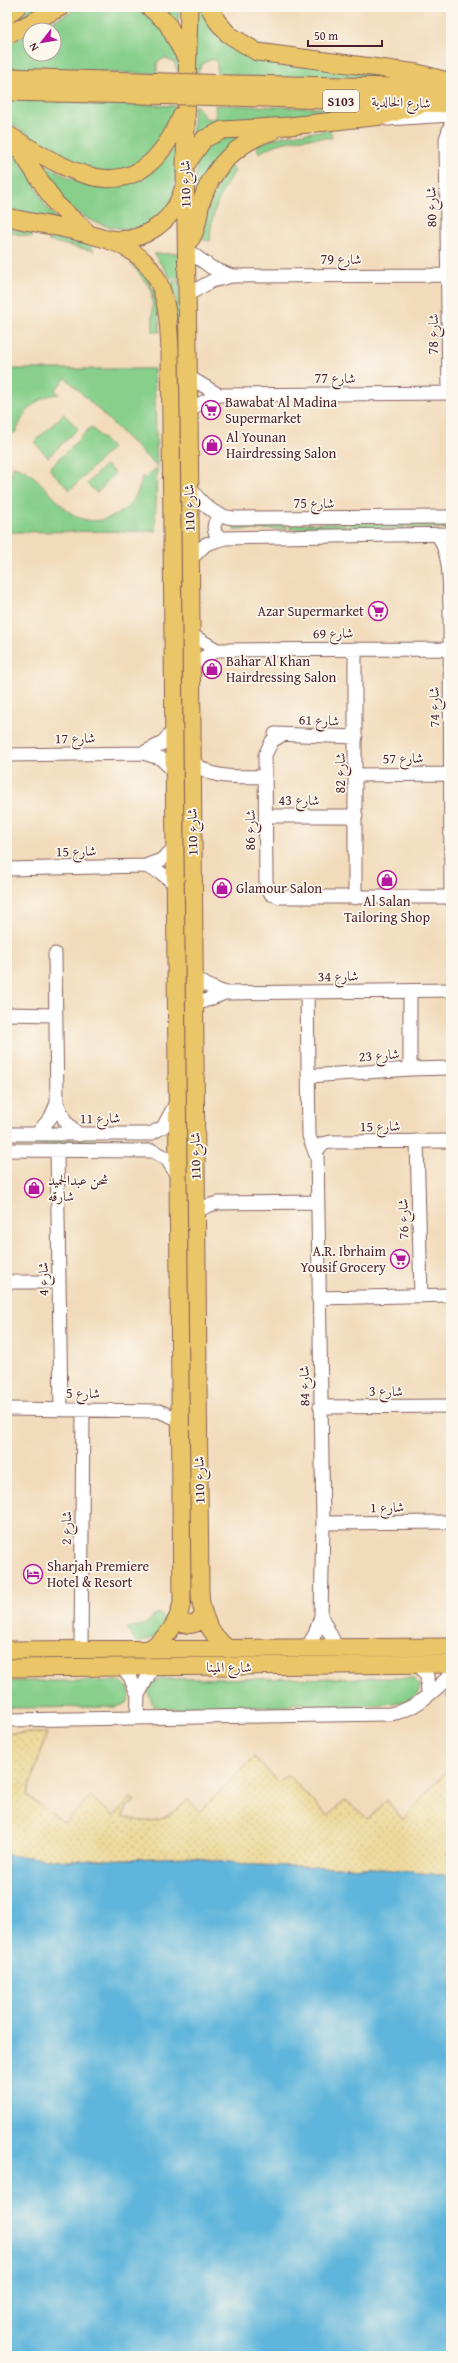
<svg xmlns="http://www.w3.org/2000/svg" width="458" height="2363" font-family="'Gentium Book Plus',Amiri,serif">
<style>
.green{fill:#87cf8b;stroke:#68775b}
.sand{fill:url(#sand-dots);stroke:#9c7c64}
.water{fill:#5eb5db;stroke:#546a83}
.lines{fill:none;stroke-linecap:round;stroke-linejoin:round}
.minor-casing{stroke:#85615d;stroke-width:15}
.major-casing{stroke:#85615d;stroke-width:19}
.minor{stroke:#fff;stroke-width:13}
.major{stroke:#ebc669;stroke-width:17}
.major-bridge-casing{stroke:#85615d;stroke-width:19;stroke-linecap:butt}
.major-bridge{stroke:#ebc669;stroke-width:17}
.labels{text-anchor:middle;stroke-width:3.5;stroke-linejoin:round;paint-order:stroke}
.shield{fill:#fbf7ec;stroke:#7f6065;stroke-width:1}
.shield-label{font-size:13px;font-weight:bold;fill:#4a1f2b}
.street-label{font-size:14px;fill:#4a1f2b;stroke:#fbf7ec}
.poi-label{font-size:14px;fill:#4a1f2b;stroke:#fbf7ec;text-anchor:start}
</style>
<defs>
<pattern id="sand-dots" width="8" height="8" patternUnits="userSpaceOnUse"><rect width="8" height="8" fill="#eeda9e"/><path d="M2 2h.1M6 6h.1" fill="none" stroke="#cebb88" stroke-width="1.8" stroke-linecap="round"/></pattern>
</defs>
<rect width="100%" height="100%" fill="#fbf7ec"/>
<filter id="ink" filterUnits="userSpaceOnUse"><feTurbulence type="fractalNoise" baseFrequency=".025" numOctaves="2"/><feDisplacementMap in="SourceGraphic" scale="8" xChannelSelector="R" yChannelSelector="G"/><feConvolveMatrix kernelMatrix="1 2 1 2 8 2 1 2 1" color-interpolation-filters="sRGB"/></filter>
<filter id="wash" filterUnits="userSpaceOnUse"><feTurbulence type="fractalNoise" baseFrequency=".012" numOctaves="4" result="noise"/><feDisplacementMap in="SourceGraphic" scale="16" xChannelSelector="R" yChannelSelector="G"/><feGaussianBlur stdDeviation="0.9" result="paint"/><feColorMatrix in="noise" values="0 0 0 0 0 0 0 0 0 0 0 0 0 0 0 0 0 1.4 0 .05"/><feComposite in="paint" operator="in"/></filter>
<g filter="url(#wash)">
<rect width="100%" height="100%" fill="#f2dbbb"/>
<path class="green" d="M 30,7 L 45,7 L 13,24 Z
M 80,7 C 97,7 114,5 130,7 C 154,10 180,51 180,74 L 178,74 L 174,62 L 165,58 L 157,62 L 157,74 L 7,69 L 7,45 L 30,33 L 30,54 L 54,54 L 54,30 L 36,30 Z
M 163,7 L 179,7 L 178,24 L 164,8 Z
M 196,7 L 201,7 L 217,33 L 380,76 L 380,78 L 217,76 L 217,62 L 213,59 L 203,63 L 197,74 L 195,74 Z
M 7,99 L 176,106 C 173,130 166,139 148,154 C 144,158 139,163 134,166 C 94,189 40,141 7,121 Z
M 215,105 L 397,110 L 198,134 L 192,139 L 194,106 L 197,106 L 205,118 L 211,119 L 216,117 Z
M 330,130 L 332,138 C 307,137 280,140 259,153 L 256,145 L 283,136 Z
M 249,133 L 194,204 L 197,161 L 207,142 Z
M 177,142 C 177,164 179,188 167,208 C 144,245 86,226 62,200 C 53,189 47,176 42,162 L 67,177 L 103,186 L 154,170 L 167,157 Z
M 7,145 L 28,172 L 45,205 L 57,219 L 7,209 Z
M 230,166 L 235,171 C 219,193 211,214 210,241 L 203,240 C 206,209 213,192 230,166 Z
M 7,228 L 33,233 L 32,237 L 7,232 Z
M 54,237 L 91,246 L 94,251 L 48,241 Z
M 179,253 L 180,278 L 171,279 L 154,254 Z
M 127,258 L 145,275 L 156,294 L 153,296 L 154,298 L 156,297 L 160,332 L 153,332 L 152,290 Z
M 180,281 L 181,324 L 176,324 L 175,296 L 172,282 Z
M 7,369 L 154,369 L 157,467 L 155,531 L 7,532 L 7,476 L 11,475 L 13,466 C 53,474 64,545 121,512 C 132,505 141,490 142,476 L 145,479 L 157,467 L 66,378 L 55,390 L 59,394 C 37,395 23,413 16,432 L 10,434 L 10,427 L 7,426 Z
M 64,414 L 78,429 L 48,457 L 34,442 Z
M 91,427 L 112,448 L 70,490 L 49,469 Z
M 105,465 L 115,473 L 97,493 L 87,484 Z
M 451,522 L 451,528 L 408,528 L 408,523 Z
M 345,523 L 345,529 L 290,529 L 290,524 Z
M 349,523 L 405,523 L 405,528 L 349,529 Z
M 234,524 L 286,524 L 287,529 L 234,530 Z
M 7,1139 L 32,1139 L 32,1145 L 7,1145 Z
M 35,1139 L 76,1139 L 76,1145 L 35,1145 Z
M 79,1139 L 120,1139 L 120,1144 L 79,1145 Z
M 123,1139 L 149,1139 L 149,1144 L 123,1144 Z
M 158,1613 L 169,1622 C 160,1632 151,1643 136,1642 L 128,1631 L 127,1628 L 144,1625 Z
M 413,1678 L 420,1685 L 417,1695 C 402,1709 331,1705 309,1706 L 308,1703 L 291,1704 L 290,1706 L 168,1709 L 153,1705 L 148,1692 L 152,1684 L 161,1679 Z
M 7,1681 L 118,1681 L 129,1688 L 130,1696 L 127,1703 L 117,1707 L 7,1708 Z"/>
<path class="sand" d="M 451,1690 L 451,1745 L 448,1742 L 450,1698 L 449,1696 L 444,1696 Z
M 7,1733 L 47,1733 L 27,1796 L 65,1823 L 90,1797 L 114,1816 L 131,1798 L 135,1801 L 127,1807 L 123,1816 C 151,1827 167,1820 188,1800 L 200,1811 L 254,1757 L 278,1782 L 288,1775 L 327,1816 L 346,1800 L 368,1819 L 387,1800 L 403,1820 L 451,1765 L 451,1876 L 372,1868 L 255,1865 L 187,1857 L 69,1861 L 7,1855 Z"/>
<path class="water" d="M 7,1855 L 69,1861 L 187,1857 L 255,1865 L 372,1868 L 451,1876 L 451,2356 L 7,2356 Z"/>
</g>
<g filter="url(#ink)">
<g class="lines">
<defs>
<path id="minor" d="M 387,119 L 451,115
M 187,250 L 212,268 L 232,276
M 187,295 L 212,281 L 232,276 L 451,275
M 189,377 L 219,395
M 449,393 L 446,139 L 451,124
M 189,409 L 219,395 L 451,393
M 189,486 C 200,502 213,516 233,518 L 451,517
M 437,534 C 451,555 449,580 450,605 L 451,900
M 220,539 C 212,532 212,522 221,516
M 190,560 L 206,544 L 225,538 L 451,534
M 190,634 L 217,650 L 449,649
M 355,649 L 355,898
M 191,665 L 217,650
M 275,734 L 356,737
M 282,735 L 272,741 L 265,755 L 266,882 L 271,894 L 280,897 L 451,897
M 143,753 L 161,744 L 174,730
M 7,755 L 143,753 L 160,758 L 174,771
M 192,760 C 210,781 239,776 265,777
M 356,775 L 450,774
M 266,816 L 356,816
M 145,866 L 161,873 L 175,884
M 7,869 L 145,866 L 161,860 L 175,848
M 55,954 L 57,1103 L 65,1121 L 79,1135
M 193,976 L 208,986 L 225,993
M 410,991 L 410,1069
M 307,992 L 309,1136 L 316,1155
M 194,1005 L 225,993 L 451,990
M 7,1014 L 55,1015
M 309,1076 L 410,1069 L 451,1068
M 7,1134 L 150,1134 L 163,1127 L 176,1103
M 37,1134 L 51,1117 L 57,1103
M 417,1141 L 421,1296
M 7,1150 L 153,1151 L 167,1159 L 178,1177
M 57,1150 L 61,1409
M 196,1212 L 207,1206 L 218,1203 L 317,1202
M 7,1282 L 59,1282
M 318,1298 L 451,1295
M 320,1407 L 451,1406
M 7,1409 L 159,1411 L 180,1420
M 323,1523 L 451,1522
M 321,1616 L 337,1648
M 81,1649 L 83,1408
M 306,1649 L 315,1634 L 321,1616 L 323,1523 L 317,1151 L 322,1144 L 331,1142 L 451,1141
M 419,1665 L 427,1676 L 428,1695
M 122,1667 L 130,1677 L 138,1695
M 137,1718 L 138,1695 L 153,1667
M 7,1720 L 390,1714 C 416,1710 432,1692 451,1675"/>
<path id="major" d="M 149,7 L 167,23 L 186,58
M 189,7 L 185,166 L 189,409 L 200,1590 C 200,1614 209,1633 228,1649
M 209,7 L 217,21 L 228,34 L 257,52 L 417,73 L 451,82
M 7,16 L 17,7
M 7,35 L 61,7
M 233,84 L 451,88
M 232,97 L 451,104
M 7,134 C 79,179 138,214 182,115
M 13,140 L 56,204 L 87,232
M 185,166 L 204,139 L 223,130 L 289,126 L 382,116 L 425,103
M 7,217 C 38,224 71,228 102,238 C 163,256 168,297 170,352 C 170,378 171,403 171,428 L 182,1602 C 178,1624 167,1639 147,1650
M 109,239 C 143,244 174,221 183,189
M 191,239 C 198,228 198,215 201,203 C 212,167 238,142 273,131
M 178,1618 C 186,1628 198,1626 203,1615
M 7,1650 L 451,1647
M 7,1668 L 451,1664"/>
</defs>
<use href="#minor" class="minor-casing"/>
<use href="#major" class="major-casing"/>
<use href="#minor" class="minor"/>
<use href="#major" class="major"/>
<defs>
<path id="major-bridge" d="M 7,77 L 233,84
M 7,92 L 232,97"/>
</defs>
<use href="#major-bridge" class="major-bridge-casing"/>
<use href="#major-bridge" class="major-bridge"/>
</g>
</g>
<defs>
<symbol id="supermarket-ring" viewBox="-11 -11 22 22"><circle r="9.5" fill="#fbf7ec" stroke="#b5179e" stroke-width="1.5"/><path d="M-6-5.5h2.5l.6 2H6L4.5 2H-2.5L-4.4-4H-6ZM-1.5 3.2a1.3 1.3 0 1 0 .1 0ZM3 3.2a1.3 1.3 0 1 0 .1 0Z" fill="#b5179e"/></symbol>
<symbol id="shop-ring" viewBox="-11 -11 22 22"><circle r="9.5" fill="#fbf7ec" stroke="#b5179e" stroke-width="1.5"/><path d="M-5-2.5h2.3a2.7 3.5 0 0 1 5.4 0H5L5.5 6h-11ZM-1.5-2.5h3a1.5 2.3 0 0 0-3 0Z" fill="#b5179e"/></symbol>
<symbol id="hotel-ring" viewBox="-11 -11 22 22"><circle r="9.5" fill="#fbf7ec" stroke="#b5179e" stroke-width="1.5"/><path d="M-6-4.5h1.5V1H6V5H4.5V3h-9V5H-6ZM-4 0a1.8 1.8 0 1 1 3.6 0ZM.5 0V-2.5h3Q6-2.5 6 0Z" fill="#b5179e"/></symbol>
</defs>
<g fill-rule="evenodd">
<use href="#supermarket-ring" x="200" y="399" width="22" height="22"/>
<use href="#shop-ring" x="201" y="434" width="22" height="22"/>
<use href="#supermarket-ring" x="367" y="600" width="22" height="22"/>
<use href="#shop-ring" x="201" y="658" width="22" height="22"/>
<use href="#shop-ring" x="376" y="869" width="22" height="22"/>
<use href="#shop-ring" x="211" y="877" width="22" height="22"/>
<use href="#shop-ring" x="23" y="1177" width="22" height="22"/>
<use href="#supermarket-ring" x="389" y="1248" width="22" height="22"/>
<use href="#hotel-ring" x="22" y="1563" width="22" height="22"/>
</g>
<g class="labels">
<rect class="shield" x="323" y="90" width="36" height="22" rx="3"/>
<g class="shield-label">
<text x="341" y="106">S103</text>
</g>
<g class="street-label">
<text transform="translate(401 102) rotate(2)" y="5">شارع الخالدية</text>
<text transform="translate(185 184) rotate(-91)" y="5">شارع 110</text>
<text transform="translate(431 207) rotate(-91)" y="5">شارع 80</text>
<text x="341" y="264">شارع 79</text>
<text transform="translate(433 334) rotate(-90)" y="5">شارع 78</text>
<text x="335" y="383">شارع 77</text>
<text x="314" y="508">شارع 75</text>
<text transform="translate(189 508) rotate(-91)" y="5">شارع 110</text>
<text transform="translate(333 633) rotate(-1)" y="5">شارع 69</text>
<text transform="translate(434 707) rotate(-91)" y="5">شارع 74</text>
<text transform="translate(319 720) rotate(2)" y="5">شارع 61</text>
<text transform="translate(75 738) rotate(-1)" y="5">شارع 17</text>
<text transform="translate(403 758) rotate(-1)" y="5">شارع 57</text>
<text transform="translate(340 773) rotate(-90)" y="5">شارع 82</text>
<text x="299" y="805">شارع 43</text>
<text transform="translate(250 830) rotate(-90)" y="5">شارع 86</text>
<text transform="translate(192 832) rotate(-91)" y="5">شارع 110</text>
<text transform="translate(76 851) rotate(-1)" y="5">شارع 15</text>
<text transform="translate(338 976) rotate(-1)" y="5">شارع 34</text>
<text transform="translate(379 1055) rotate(-4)" y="5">شارع 23</text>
<text transform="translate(100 1118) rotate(-1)" y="5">شارع 11</text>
<text transform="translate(380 1126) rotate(-1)" y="5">شارع 15</text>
<text transform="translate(195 1156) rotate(-91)" y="5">شارع 110</text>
<text transform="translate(403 1219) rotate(-91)" y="5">شارع 76</text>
<text transform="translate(43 1279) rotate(-91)" y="5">شارع 4</text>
<text transform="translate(304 1386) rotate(-91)" y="5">شارع 84</text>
<text x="386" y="1396">شارع 3</text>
<text x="83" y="1398">شارع 5</text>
<text transform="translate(199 1480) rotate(-91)" y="5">شارع 110</text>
<text transform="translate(387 1507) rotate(-1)" y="5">شارع 1</text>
<text transform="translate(66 1528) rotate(-89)" y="5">شارع 2</text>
<text x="229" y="1672">شارع المينا</text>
</g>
<g class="poi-label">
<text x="225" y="407">Bawabat Al Madina<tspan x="225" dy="16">Supermarket</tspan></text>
<text x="226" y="442">Al Younan<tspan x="226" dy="16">Hairdressing Salon</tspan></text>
<text x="364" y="616" text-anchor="end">Azar Supermarket</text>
<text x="226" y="666">Bahar Al Khan<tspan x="226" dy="16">Hairdressing Salon</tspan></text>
<text x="236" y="893">Glamour Salon</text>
<text x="387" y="906" text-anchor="middle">Al Salan<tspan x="387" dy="16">Tailoring Shop</tspan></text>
<text x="48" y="1185">شحن عبدالحميد<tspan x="48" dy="16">شارقه</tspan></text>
<text x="386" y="1256" text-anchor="end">A.R. Ibrhaim<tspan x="386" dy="16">Yousif Grocery</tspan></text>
<text x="47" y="1571">Sharjah Premiere<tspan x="47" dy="16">Hotel &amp; Resort</tspan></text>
</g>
</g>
<rect width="458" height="2363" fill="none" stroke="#fbf7ec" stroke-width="24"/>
<g transform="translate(42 42) rotate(239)"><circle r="19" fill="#fbf7ec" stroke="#b4a19f"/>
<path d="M0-3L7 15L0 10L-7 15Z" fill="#b5179e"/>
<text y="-6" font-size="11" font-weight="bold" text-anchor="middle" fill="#4a1f2b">N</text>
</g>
<path d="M308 40v6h74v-6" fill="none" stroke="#4a1f2b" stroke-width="2"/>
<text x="314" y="40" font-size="12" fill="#4a1f2b" stroke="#fbf7ec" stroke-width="3" paint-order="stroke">50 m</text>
</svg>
